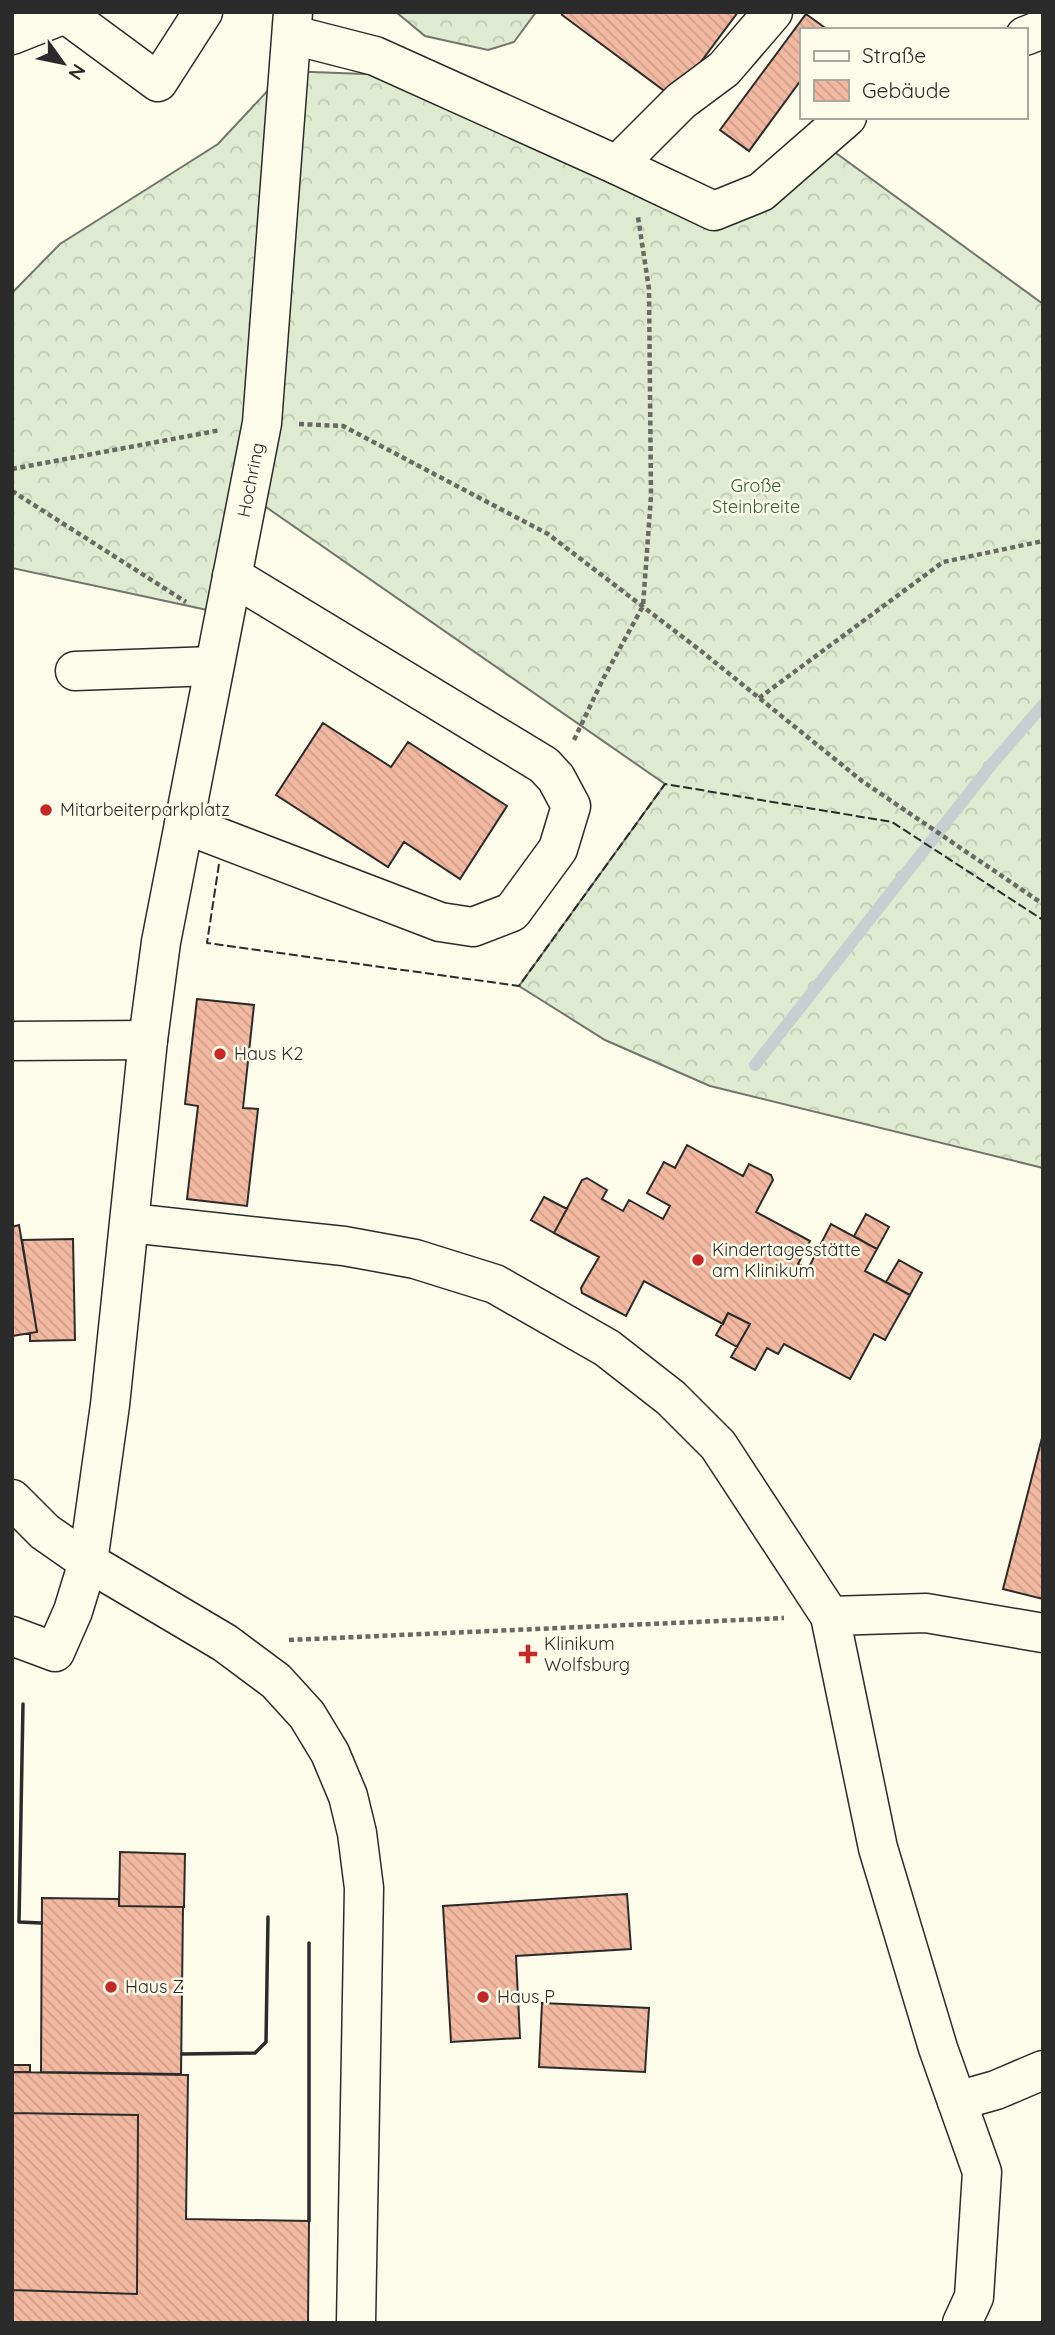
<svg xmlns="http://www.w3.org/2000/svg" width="1055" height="2335" font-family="Quicksand,sans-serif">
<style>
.forest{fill:url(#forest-crowns);stroke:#74746e;stroke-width:2}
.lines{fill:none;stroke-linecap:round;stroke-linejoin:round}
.stream{stroke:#c7d0d0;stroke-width:12}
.building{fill:url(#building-back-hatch);stroke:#2b2b2b;stroke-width:2}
.minor-casing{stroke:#2b2b2b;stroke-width:41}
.path{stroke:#6a6964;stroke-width:4.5;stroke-dasharray:5 3.5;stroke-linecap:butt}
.minor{stroke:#fdfbea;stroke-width:38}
.fence{stroke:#2b2b2b;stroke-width:2;stroke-dasharray:9 3.5;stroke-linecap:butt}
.wall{stroke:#2b2b2b;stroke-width:3.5}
.poi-dot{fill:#c62828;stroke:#fdfbea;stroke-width:2.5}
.labels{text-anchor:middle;stroke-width:5;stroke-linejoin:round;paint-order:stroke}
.street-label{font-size:18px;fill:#2b2b2b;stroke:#fdfbea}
.park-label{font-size:18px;fill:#34623c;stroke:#fdfbea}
.poi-label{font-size:18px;fill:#2b2b2b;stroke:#fdfbea;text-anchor:start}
</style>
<defs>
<pattern id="forest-crowns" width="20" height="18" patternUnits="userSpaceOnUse" patternTransform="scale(1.75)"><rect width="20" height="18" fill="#deebd1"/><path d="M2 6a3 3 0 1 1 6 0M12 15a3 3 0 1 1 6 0" fill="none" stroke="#bfcab4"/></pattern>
<pattern id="building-back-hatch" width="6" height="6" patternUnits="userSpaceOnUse" patternTransform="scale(1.75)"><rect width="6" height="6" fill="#f2b8a0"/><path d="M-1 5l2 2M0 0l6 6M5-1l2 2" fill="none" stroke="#d09e8a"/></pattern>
</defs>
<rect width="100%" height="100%" fill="#fdfbea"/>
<path class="forest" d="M 396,12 L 536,12 L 514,42 L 488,50 L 425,36 Z
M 286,71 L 417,76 L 713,212 L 818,140 L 1043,304 L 1043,1168 L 710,1086 L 605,1040 L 519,986 L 665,784 L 240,489 L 212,611 L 12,568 L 12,293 L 60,244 L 218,144 Z"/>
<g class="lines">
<path class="stream" d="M 755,1065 L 992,764 L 1043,705"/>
</g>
<path class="building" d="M 563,12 L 738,12 L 674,98 L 562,15 Z
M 806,14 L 828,30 L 801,30 L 801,80 L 749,151 L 720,130 Z
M 323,723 L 391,767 L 408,742 L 507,806 L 460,879 L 404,842 L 388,867 L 276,795 Z
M 197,999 L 254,1005 L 243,1108 L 258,1109 L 247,1206 L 187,1199 L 198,1106 L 185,1104 Z
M 687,1145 L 743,1176 L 749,1164 L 771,1175 L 773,1180 L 756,1212 L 810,1241 L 798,1264 L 808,1269 L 831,1224 L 877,1249 L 865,1271 L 910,1295 L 885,1340 L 874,1334 L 850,1379 L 784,1344 L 778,1354 L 767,1348 L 755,1370 L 731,1357 L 750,1324 L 728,1313 L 723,1324 L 644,1281 L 626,1316 L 582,1293 L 581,1288 L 599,1257 L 554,1233 L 582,1180 L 587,1178 L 607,1190 L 602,1199 L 623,1211 L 629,1200 L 663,1219 L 670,1206 L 647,1193 L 664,1162 L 675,1168 Z
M 544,1197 L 567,1209 L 554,1233 L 531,1220 Z
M 866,1214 L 889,1227 L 877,1249 L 854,1236 Z
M 19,1225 L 37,1332 L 12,1336 L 12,1227 Z
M 73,1239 L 75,1340 L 30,1341 L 30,1333 L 37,1332 L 22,1240 Z
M 899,1260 L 922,1273 L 910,1295 L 886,1282 Z
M 728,1313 L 750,1324 L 737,1347 L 716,1335 Z
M 1043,1434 L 1043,1599 L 1003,1589 Z
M 120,1852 L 185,1854 L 184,1907 L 119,1906 Z
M 627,1894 L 631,1949 L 516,1956 L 520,2038 L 451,2042 L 443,1906 Z
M 42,1898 L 119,1899 L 119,1906 L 183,1907 L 181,2074 L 41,2072 Z
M 542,2003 L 649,2008 L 645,2072 L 539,2067 Z
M 12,2065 L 30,2065 L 30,2072 L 12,2072 Z
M 12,2072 L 188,2075 L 186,2219 L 309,2221 L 308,2323 L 12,2323 L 12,2290 L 137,2294 L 138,2115 L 12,2113 Z
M 12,2113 L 138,2115 L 137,2294 L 12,2290 Z"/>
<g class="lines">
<defs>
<g id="minor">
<path d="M 63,12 L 158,82 L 203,12"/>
<path d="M 12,35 L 65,14"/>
<path d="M 293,35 L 375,56 L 617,165 L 714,211 L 761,192 L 847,117"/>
<path d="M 1025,36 L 1043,29"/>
<path d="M 617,165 L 681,101 L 724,69 L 773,12"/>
<path d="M 75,671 L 213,666"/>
<path d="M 184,824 L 440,922 L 473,927 L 512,912 L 558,849 L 571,806 L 556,778 L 544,765 L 232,576"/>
<path d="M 12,1041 L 148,1040"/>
<path d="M 130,1223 L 344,1246 L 415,1259 L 495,1284 L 607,1348 L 671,1398 L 718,1445 L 830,1616 L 878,1848 L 938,2048 L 982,2172 L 974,2297 L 962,2323"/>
<path d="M 12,1499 L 45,1532 L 88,1562 L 225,1643 L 276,1681 L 307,1715 L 330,1753 L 348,1796 L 357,1833 L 364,1888 L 356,2323"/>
<path d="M 830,1616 L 926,1613 L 1043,1633"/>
<path id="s1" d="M 12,1636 L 55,1652 L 73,1611 L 88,1562 L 110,1405 L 148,1040 L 161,942 L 262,423 L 293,12"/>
<path d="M 957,2101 L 996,2090 L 1043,2070"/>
</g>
</defs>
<use href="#minor" class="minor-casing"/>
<path class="path" d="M 299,424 L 343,426 L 548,534 L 701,651 L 862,781 L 1043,904
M 12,469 L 221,430
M 12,491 L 186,602
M 759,698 L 943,562 L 1043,541
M 574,740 L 603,679 L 643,606 L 651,496 L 649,289 L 638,217
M 289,1640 L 784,1618"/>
<use href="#minor" class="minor"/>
<path class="fence" d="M 219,864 L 207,943 L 519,986 L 665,784 L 892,822 L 1043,920"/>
<path class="wall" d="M 23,1704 L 19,1922 L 41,1923
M 309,1943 L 309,2221
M 182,2054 L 255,2053 L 266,2042 L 268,1917"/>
</g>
<g class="poi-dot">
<circle cx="46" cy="810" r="7"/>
<circle cx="220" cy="1054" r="7"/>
<circle cx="698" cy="1260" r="7"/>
<path d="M524.5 1643.5h7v7h7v7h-7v7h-7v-7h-7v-7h7z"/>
<circle cx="111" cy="1987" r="7"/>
<circle cx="483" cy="1997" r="7"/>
</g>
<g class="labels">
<g class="street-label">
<text dy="6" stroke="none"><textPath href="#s1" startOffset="1237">Hochring</textPath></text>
</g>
<g class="park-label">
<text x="756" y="492">Große<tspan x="756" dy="21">Steinbreite</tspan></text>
</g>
<g class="poi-label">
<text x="60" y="816">Mitarbeiterparkplatz</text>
<text x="234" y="1060">Haus K2</text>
<text x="712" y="1256">Kindertagesstätte<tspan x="712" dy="21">am Klinikum</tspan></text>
<text x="544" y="1650">Klinikum<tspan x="544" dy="21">Wolfsburg</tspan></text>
<text x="125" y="1993">Haus Z</text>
<text x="497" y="2003">Haus P</text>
</g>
</g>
<rect width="1055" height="2335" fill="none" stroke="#2b2b2b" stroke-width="28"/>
<rect x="800" y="28" width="228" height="91" fill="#fdfbea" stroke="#a9a89e" stroke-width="2"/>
<rect x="814" y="51" width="35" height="10" fill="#fdfbea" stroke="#a9a89e" stroke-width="2"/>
<text x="862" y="63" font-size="21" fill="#2b2b2b">Straße</text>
<rect x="814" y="80" width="35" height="21" fill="url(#building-back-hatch)" stroke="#a9a89e" stroke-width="2"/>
<text x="862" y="98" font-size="21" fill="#2b2b2b">Gebäude</text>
<g transform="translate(63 63) rotate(123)" stroke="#fdfbea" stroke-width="5" paint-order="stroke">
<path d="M0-5L12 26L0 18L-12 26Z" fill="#2b2b2b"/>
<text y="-10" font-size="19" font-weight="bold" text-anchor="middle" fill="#2b2b2b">N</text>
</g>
</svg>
